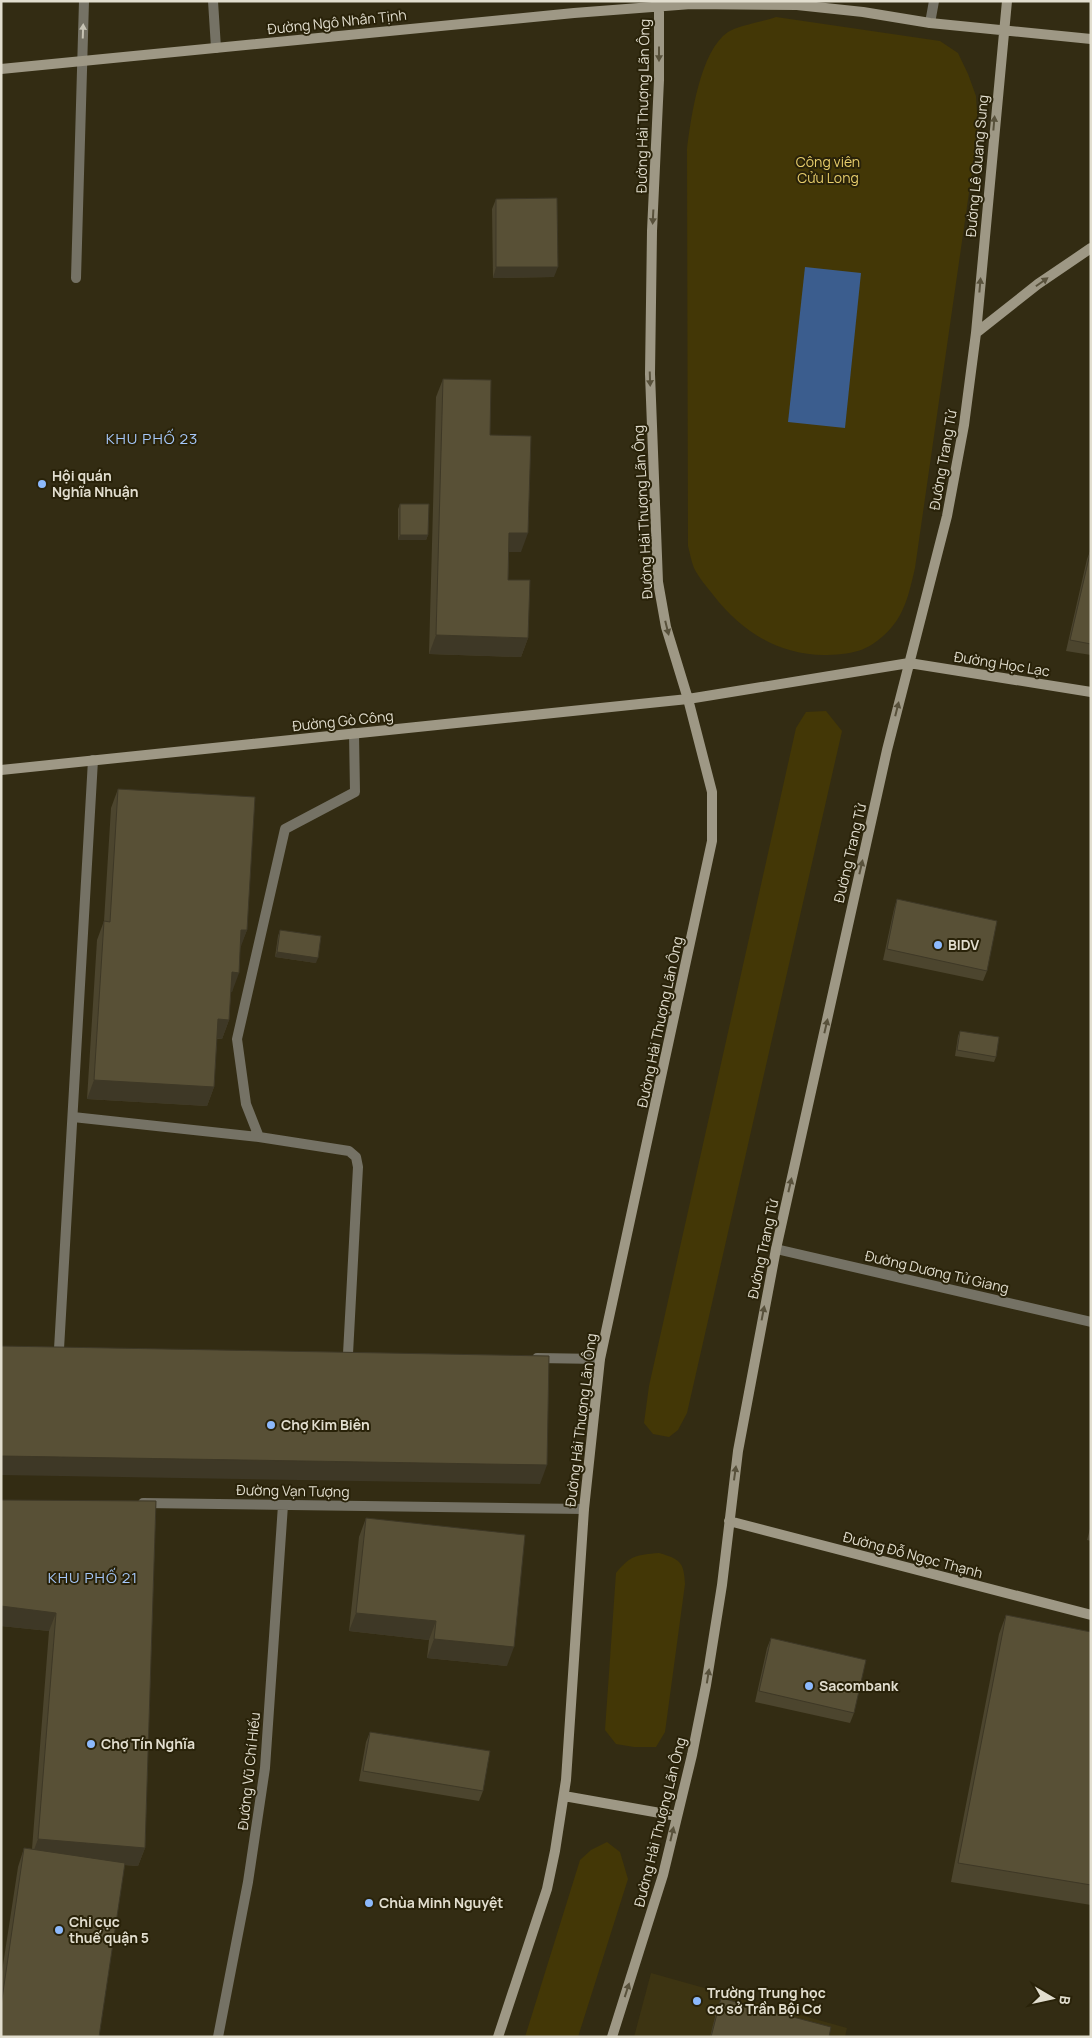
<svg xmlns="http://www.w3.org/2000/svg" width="1092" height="2038" font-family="Manrope,sans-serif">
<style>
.built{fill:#3d3412}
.green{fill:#433706}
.water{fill:#3b5d8e}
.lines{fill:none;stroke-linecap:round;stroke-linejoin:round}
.lane{stroke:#757265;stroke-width:10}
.street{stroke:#757265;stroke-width:10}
.secondary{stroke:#9e9885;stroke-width:10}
.wall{fill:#4c452e}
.shaded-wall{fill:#3e3826}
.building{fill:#585036;stroke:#3e3826}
.oneway{fill:#c7c3b4}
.oneway2{fill:#58513b}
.poi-dot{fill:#8cb9fc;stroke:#292209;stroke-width:2}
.labels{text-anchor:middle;stroke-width:4;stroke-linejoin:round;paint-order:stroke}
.street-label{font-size:14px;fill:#e2decf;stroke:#292209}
.park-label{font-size:14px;fill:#e6cc6b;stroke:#292209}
.poi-label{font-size:14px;font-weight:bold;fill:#e2decf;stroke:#292209;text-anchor:start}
.neighbourhood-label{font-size:15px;letter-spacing:1px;fill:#a6c8fa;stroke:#292209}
</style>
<rect width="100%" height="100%" fill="#332c13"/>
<path class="built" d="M 651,1973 L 847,2028 L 845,2037 L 634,2037 Z"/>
<path class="green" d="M 776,17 L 940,41 L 958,53 L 968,74 L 976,96 L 978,130 L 915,568 C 910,589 906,611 891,628 C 871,650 856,654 827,655 C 780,656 742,632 714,596 C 707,587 699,578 694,568 C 691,561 690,553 688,546 L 687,149 C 691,117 700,51 728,32 C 737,26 765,21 776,17 Z
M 826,711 L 842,731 L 687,1413 L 678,1430 L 669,1437 L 653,1434 L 644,1423 L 649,1386 L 796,728 L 806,712 Z
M 659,1553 C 680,1559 684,1562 685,1584 L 665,1732 L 656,1747 L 634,1747 L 616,1744 L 605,1730 L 616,1573 C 631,1555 636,1555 659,1553 Z
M 607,1842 L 620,1852 L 628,1879 L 578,2037 L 525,2037 L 580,1860 L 591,1850 Z"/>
<path class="water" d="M 805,267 L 861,273 L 845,428 L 788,422 Z"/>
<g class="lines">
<path class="lane" d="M 213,1 L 216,48
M 930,23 L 934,1
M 76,278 L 84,1
M 73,1117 L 259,1137
M 59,1349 L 93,760
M 348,1354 L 358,1167 L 356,1157 L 349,1151 L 259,1137 L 246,1104 L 237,1039 L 285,829 L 355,792 L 354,733"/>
<path class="street" d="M 776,1249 L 1091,1322
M 537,1358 L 600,1359
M 143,1503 L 584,1509
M 218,2037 L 248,1882 L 265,1768 L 283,1505"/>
<path class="secondary" d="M 1,69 L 574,13 L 691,4 L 797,5 L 863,12 L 930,23 L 1091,39
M 976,333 L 1038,284 L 1091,248
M 1,770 L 688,699 L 909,663 L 1091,692
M 729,1521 L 1091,1615
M 564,1796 L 677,1816
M 498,2037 L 547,1889 L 555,1851 L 566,1780 L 584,1509 L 600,1359 L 712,841 L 712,792 L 688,699 L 666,627 L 658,582 L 650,374 L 652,231 L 659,80 L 659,1
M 612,2037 L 663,1875 L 692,1755 L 706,1685 L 722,1585 L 738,1451 L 776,1249 L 887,750 L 947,516 L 964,425 L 976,333 L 1007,1"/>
</g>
<path class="wall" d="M 496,199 L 554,277 L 493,278 L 492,209 Z
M 443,379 L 490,435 L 521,552 L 509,552 L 508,580 L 528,638 L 521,657 L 429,654 L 436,397 Z
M 400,504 L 428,535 L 426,540 L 398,540 L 398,509 Z
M 1091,549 L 1091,655 L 1066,651 L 1087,559 Z
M 118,789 L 247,930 L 240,947 L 232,992 L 231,992 L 229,1020 L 222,1039 L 217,1039 L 214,1087 L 207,1106 L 87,1099 L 97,940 L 104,921 L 111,808 Z
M 897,899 L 987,971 L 983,981 L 883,960 L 894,909 Z
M 280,930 L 316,963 L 275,957 L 278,936 Z
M 960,1031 L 996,1057 L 994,1062 L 955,1056 L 958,1036 Z
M 1,1500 L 156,1501 L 145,1848 L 138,1866 L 124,1865 L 1,2037 L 1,1978 L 18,1867 L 24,1848 L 32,1849 L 49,1631 L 1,1626 Z
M 366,1518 L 507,1666 L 427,1658 L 429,1640 L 349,1631 L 359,1537 Z
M 1091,1525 L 1091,1541 L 1087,1540 Z
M 1006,1615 L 1091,1632 L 1091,1905 L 951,1882 L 999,1634 Z
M 771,1638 L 854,1713 L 850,1723 L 755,1702 L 767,1648 Z
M 370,1732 L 483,1791 L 479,1801 L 359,1781 L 366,1742 Z
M 721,1998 L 829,2037 L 710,2037 L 716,2013 Z"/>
<path class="shaded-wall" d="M 496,267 L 558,267 L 554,277 L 493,278 Z
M 509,533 L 528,533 L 521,552 L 503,552 Z
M 400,535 L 428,535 L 426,540 L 398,540 Z
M 436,635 L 528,638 L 521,657 L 429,654 Z
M 241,930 L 247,930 L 240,949 Z
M 277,952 L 318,958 L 316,963 L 275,957 Z
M 232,972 L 239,973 L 232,992 L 226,991 Z
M 218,1019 L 229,1020 L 222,1039 L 212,1038 Z
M 94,1080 L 214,1087 L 207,1106 L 87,1099 Z
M 1,1456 L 547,1465 L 540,1484 L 1,1475 Z
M 1,1606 L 56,1613 L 49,1631 L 1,1626 Z
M 356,1613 L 436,1621 L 429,1640 L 349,1631 Z
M 434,1639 L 514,1647 L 507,1666 L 427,1658 Z
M 38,1839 L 145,1848 L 138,1866 L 31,1858 Z"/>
<path class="building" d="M 557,198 L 558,267 L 496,267 L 496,199 Z
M 443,379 L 491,380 L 490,435 L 531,436 L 528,533 L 509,533 L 508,580 L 530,580 L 528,638 L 436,635 Z
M 400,504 L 429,504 L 428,535 L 400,535 Z
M 1091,549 L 1091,644 L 1070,640 Z
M 118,789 L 255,797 L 247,930 L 241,930 L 239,973 L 232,972 L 229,1020 L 218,1019 L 214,1087 L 94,1080 L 104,921 L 110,922 Z
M 897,899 L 997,921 L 987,971 L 887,949 Z
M 280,930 L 321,936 L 318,958 L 277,952 Z
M 960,1031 L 999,1037 L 996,1057 L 957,1050 Z
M 1,1346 L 549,1356 L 547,1465 L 1,1456 Z
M 1,1500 L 156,1501 L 145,1848 L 38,1839 L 56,1613 L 1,1606 Z
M 366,1518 L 525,1535 L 514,1647 L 434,1639 L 436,1621 L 356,1613 Z
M 1006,1615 L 1091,1632 L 1091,1885 L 958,1863 Z
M 771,1638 L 866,1660 L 854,1713 L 759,1691 Z
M 370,1732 L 490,1751 L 483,1791 L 363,1771 Z
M 24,1848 L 125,1863 L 99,2037 L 1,2037 L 1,2006 Z
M 721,1998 L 831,2027 L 829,2037 L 711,2037 Z"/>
<defs><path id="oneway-solid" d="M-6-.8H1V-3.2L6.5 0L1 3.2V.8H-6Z" transform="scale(1.25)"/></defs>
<use class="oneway" href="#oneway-solid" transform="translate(83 31) rotate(-88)"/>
<g class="oneway2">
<use href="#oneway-solid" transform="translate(659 54) rotate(90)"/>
<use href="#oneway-solid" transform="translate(994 123) rotate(-85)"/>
<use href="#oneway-solid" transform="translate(653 217) rotate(93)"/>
<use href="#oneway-solid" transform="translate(1042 282) rotate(-35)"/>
<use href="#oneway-solid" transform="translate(980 285) rotate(-85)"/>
<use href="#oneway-solid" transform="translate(650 379) rotate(88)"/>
<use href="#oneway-solid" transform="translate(667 628) rotate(76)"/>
<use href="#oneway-solid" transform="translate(897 709) rotate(-76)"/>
<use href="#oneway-solid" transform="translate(861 867) rotate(-77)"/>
<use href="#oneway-solid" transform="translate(826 1026) rotate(-77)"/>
<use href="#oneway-solid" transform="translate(790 1185) rotate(-77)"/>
<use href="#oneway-solid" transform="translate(763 1313) rotate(-79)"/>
<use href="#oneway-solid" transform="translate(735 1473) rotate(-82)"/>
<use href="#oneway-solid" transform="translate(708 1676) rotate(-81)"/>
<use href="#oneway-solid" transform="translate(672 1834) rotate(-77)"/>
<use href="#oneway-solid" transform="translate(627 1990) rotate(-72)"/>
</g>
<g class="poi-dot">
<circle cx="42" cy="484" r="5"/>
<circle cx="938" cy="945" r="5"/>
<circle cx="271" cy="1425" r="5"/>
<circle cx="809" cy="1686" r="5"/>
<circle cx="91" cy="1744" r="5"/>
<circle cx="369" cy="1903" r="5"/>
<circle cx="59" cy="1930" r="5"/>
<circle cx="697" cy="2001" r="5"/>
</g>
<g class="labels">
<g class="street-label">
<text transform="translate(337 22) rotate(-6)" y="5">Đường Ngô Nhân Tịnh</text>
<text transform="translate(643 106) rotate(-89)" y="5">Đường Hải Thượng Lãn Ông</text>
<text transform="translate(977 166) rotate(-85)" y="5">Đường Lê Quang Sung</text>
<text transform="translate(943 460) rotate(-80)" y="5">Đường Trang Tử</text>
<text transform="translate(643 512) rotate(-93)" y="5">Đường Hải Thượng Lãn Ông</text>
<text transform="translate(1002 664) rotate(9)" y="5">Đường Học Lạc</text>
<text transform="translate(343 721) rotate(-6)" y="5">Đường Gò Công</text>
<text transform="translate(850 853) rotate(-77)" y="5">Đường Trang Tử</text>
<text transform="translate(660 1022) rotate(-78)" y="5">Đường Hải Thượng Lãn Ông</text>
<text transform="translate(763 1249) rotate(-78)" y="5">Đường Trang Tử</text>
<text transform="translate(937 1272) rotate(13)" y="5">Đường Dương Tử Giang</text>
<text transform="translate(581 1420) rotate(-83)" y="5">Đường Hải Thượng Lãn Ông</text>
<text transform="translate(293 1491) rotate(1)" y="5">Đường Vạn Tượng</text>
<text transform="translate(913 1555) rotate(15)" y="5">Đường Đỗ Ngọc Thạnh</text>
<text transform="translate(249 1771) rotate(-84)" y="5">Đường Vũ Chí Hiếu</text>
<text transform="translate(660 1822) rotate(-76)" y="5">Đường Hải Thượng Lãn Ông</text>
</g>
<g class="park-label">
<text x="828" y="167">Công viên<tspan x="828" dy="16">Cửu Long</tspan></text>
</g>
<g class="poi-label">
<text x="52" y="481">Hội quán<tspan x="52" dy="16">Nghĩa Nhuận</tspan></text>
<text x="948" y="950">BIDV</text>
<text x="281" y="1430">Chợ Kim Biên</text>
<text x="819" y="1691">Sacombank</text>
<text x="101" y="1749">Chợ Tín Nghĩa</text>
<text x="379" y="1908">Chùa Minh Nguyệt</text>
<text x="69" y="1927">Chi cục<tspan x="69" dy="16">thuế quận 5</tspan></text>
<text x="707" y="1998">Trường Trung học<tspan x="707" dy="16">cơ sở Trần Bội Cơ</tspan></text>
</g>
<g class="neighbourhood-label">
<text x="152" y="444">KHU PHỐ 23</text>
<text x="93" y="1583">KHU PHỐ 21</text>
</g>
</g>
<rect width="1092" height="2038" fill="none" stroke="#e2decf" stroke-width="5"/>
<g transform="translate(1052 1998) rotate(99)" stroke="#292209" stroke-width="4" paint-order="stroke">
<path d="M0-4L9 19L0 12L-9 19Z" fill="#e2decf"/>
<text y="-8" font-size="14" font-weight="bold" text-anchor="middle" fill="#e2decf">B</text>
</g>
</svg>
